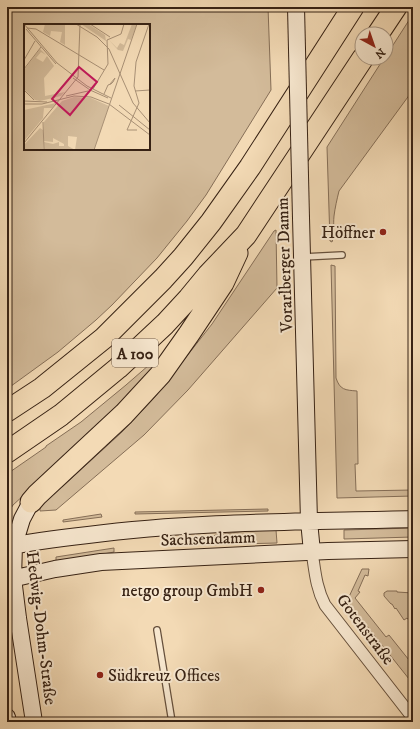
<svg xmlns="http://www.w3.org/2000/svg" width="420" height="729" font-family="'IM FELL DW Pica',serif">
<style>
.green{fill:#d3bb9a;stroke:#856e57;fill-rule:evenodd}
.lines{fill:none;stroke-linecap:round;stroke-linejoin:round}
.lane-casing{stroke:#66503c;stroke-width:8}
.street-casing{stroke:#66503c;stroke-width:13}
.secondary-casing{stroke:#372214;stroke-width:18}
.highway-casing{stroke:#372214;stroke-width:23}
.lane{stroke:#f7e7cf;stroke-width:5.5}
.street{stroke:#f7e7cf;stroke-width:11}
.secondary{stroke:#f7e7cf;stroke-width:16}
.highway{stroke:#f3dab5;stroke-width:21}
.secondary-bridge-casing{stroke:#372214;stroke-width:18;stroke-linecap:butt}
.secondary-bridge{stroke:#f7e7cf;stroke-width:16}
.poi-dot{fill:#8f2418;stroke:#f7e7cf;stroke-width:1.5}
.labels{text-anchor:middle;stroke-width:4;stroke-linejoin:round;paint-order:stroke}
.shield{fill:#f7e7cf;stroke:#715d4c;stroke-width:1}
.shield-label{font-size:16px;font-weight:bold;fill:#372214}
.poi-label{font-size:17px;fill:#372214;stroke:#f7e7cf;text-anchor:end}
.street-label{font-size:17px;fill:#372214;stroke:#f7e7cf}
.inset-road{fill:none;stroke:#a89075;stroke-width:1}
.view{fill:#c2185b;fill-opacity:0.15;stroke:#c2185b;stroke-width:2}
.inset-edge{fill:none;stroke:#372214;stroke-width:2}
</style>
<rect width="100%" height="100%" fill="#f3dab5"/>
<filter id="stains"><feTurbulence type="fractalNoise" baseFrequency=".005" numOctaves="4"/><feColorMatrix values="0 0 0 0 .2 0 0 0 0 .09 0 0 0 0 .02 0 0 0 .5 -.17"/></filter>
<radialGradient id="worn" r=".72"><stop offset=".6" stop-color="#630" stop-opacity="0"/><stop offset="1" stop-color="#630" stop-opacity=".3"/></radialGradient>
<path class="green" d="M 7,7 L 268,7 L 271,90 L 206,195 L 187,221 L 157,258 L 112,305 L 96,320 L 58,352 L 7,389 ZM 25,25 L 149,25 L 149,149 L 25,149 Z
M 413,14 L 413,90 L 339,191 C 337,199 335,208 334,216 C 333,225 335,234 332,242 L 330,241 L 327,147 L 384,58 L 386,58 L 386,56 Z
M 276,230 L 277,288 L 188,390 L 144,435 L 56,510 L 40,511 L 40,506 L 61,486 L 62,487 L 122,432 L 154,398 L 212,324 L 274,231 Z
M 331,265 L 335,266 L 336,378 C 340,390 345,390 357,391 L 358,464 L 355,464 L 356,491 L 413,490 L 413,496 L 337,498 Z
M 157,358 L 159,360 L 140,384 L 93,432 L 13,505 L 7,515 L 7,474 L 46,447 L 46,446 L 81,422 L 126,385 Z
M 268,509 L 268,511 L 135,514 L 135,512 Z
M 101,514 L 102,517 L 63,522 L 63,520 Z
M 413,528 L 413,537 L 344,539 L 344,530 Z
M 276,530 L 277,543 L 201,545 L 201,539 L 216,535 L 246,531 Z
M 114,548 L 114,552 L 56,563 L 56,557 Z
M 362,569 L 369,569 L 368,576 L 365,575 L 358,591 L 360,592 L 355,598 L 386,637 L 389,635 L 413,665 L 413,684 L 347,601 Z
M 387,591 L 397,591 L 397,592 L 413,593 L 413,625 L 407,618 L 404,620 L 396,608 L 395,609 L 392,604 L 391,604 L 384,596 L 384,593 Z"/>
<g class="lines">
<defs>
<path id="lane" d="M 303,257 L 342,255
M 157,630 L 172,722"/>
<path id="street" d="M 312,552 C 315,571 316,588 325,605 L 413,718"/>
<path id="secondary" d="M 301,218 L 309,521 L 312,552
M 31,502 L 22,519 L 14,545 L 13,578 L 18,618 L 34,722
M 7,547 C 34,541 61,538 88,535 C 196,521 305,522 413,519
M 7,580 L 55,569 L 101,562 L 328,551 L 413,549
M 7,717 L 8,722"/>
<path id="highway" d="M 378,34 L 396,7
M 7,411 L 42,388 L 104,338 L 163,279 L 183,257 L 211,222 L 250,167 L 353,7
M 7,452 L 61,415 L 118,368 L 165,324 L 189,298 L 208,275 L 246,235 L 363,58
M 31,502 L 37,495 L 124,414 L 160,375 L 189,334 L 223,283 L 237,253"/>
</defs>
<use href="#lane" class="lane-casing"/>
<use href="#street" class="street-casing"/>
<use href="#secondary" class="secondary-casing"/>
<use href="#highway" class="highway-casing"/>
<use href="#lane" class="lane"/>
<use href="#street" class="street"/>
<use href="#secondary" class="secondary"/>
<use href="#highway" class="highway"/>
<defs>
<path id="secondary-bridge" d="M 296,7 L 301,218"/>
</defs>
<use href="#secondary-bridge" class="secondary-bridge-casing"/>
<use href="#secondary-bridge" class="secondary-bridge"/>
</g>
<g class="poi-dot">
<circle cx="383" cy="232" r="4"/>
<circle cx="261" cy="590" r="4"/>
<circle cx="100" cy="675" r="4"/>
</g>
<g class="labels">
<rect class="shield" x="112" y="339" width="46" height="28" rx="3"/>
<g class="shield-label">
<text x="135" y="359">A 100</text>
</g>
<g class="poi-label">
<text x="375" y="238">Höffner</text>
<text x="253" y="596">netgo group GmbH</text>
<text x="108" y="681" text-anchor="start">Südkreuz Offices</text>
</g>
<g class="street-label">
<text transform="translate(284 265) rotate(-92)" y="6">Vorarlberger Damm</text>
<text transform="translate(208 538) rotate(-2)" y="6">Sachsendamm</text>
<text transform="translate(42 628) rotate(83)" y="6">Hedwig-Dohm-Straße</text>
<text transform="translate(366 629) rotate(53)" y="6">Gotenstraße</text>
</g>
</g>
<g transform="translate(24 24)">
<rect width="126" height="126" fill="#f3dab5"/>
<path d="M 21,0 L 41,0 L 41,21 L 36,18 L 38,8 L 27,7 L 26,12 L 19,8 ZM 57,0 L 64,0 L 72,5 L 81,11 L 82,17 ZM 108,0 L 113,0 L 107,16 L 104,15 L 99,27 L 94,26 L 85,16 L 93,24 L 96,19 L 100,21 ZM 16,25 L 22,31 L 17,28 L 12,34 L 19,38 L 23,32 L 30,42 L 20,54 L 21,72 L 41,68 L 37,72 L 16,77 L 11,76 L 0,65 L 0,46 ZM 50,73 L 67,74 L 85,82 L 70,126 L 20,126 L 20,118 L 29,120 L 35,118 L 35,122 L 40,122 L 40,120 L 29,114 L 29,118 L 20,117 L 20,98 L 38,77 ZM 44,112 L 53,113 L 51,126 L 44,122 ZM 32,79 L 28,84 L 20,84 L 19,94 L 0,117 L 0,86 ZM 16,104 L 19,106 L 19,126 L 0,126 L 0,121 Z" fill="#d3bb9a" fill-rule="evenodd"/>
<path class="inset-road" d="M 0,0 L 33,39 L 63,62 L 87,74M 52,0 L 73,13 L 85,25 L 109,79 L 126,99M 66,0 L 86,13M 3,4 L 12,5 L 80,46M 2,5 L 32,40M 0,36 L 11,17M 0,45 L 17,23M 49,54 L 66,66 L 84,74M 69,65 L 84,40 L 83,16 L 97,10 L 100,0M 0,66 L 10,76M 111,67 L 126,66M 80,70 L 84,61 L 87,60 L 89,58 L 91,54 L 86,60M 42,72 L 64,67M 0,77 L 23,78M 0,80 L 18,80 L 50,72 L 67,73 L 85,80 L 126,111M 95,81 L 126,106M 19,98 L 20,126M 113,106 L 103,106 L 115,79 L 110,62 L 112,38 L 125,0M 0,119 L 54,53 L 56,0M 70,126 L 113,0"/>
<path class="view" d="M 55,43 L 73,58 L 46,91 L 28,75 Z"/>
<rect width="126" height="126" class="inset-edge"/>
</g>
<rect width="420" height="729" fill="none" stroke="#f3dab5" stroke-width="24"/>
<rect x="8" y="8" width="404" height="713" fill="none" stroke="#372214" stroke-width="2"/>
<rect x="12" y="12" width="396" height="705" fill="none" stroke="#372214"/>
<g transform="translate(374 46) rotate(140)"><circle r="19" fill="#f7e7cf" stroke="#aa9884"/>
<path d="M0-3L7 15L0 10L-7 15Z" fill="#8f2418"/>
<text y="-6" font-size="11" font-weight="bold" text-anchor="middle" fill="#372214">N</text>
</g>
<rect width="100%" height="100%" filter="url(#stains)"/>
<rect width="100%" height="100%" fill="url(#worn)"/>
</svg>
